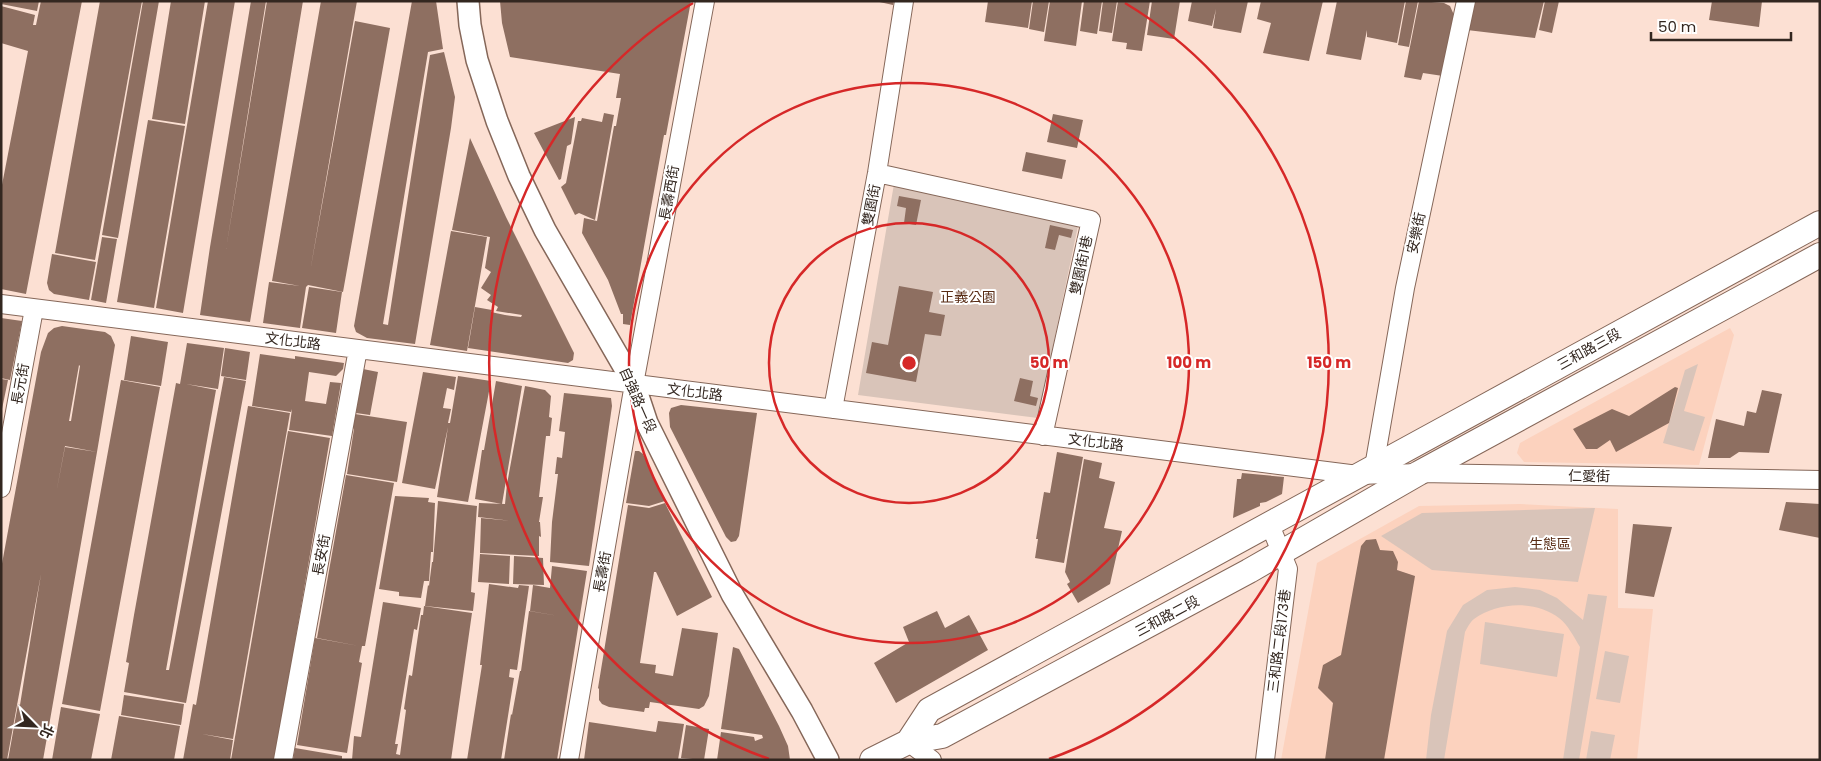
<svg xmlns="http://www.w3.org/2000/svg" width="1821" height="761" font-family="Poppins,'Noto Sans TC',sans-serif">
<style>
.built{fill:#fcd2be}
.green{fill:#d9c4b9}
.building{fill:#8e6f61;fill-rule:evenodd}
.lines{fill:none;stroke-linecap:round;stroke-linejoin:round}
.minor-casing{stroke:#856759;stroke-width:20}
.tertiary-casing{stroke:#856759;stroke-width:24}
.secondary-casing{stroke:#856759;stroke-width:26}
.minor{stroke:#fff;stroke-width:18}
.tertiary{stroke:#fff;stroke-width:21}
.secondary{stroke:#fff;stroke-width:24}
.ring{fill:none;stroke:#d62828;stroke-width:2.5}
.labels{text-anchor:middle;stroke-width:4;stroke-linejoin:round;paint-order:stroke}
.street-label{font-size:14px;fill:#332720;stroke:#fff}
.park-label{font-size:14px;fill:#592d16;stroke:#fff}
.centre{fill:#d62828;stroke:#fff;stroke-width:2.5}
.ring-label{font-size:15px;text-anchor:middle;font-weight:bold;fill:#d62828;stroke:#fff;stroke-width:4;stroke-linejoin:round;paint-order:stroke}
</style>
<rect width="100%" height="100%" fill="#fce0d3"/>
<path class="built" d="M 1730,328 L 1734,335 L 1699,465 L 1524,462 L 1517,453 L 1520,443 Z
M 1520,504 L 1618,509 L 1618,608 L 1653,609 L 1637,760 L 1281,760 L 1317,563 L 1419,506 Z"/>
<path class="green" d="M 894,184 L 1078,226 L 1038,418 L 858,395 Z
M 1698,364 L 1684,411 L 1705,417 L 1694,451 L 1663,443 L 1685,370 Z
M 1595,508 L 1578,582 L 1432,570 L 1381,536 L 1422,513 Z
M 1515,587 L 1540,590 L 1557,598 L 1583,620 L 1588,594 L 1607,596 L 1579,760 L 1563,760 L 1580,647 C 1574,637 1568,625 1559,618 C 1535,600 1498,602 1474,619 C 1470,622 1467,628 1465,632 L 1444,760 L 1426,760 L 1431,715 L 1447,631 L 1463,605 L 1487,590 Z
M 1485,622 L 1564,634 L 1557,677 L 1480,664 Z
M 1605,651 L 1629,656 L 1620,703 L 1596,699 Z
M 1591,731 L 1615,735 L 1610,760 L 1586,760 Z"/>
<path class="building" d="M 1,1 L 39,1 L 37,11 L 1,4 Z
M 41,1 L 82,1 L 26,294 L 1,289 L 1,190 L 28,51 L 1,43 L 1,6 L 35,15 L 33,25 L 36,25 Z
M 100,1 L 142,1 L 95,260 L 55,253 Z
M 143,1 L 159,1 L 118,238 L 102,235 Z
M 171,1 L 205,1 L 185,124 L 152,119 Z
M 208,1 L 235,1 L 183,313 L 156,308 Z
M 251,1 L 266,1 L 226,249 L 267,1 L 303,1 L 250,322 L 200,315 L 210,247 Z
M 321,1 L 357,1 L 310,272 L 355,21 L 390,28 L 343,292 L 308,285 L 306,287 L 300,328 L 263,323 L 269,282 L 300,286 L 272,281 Z
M 412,1 L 436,1 L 443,49 L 428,52 L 383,324 L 388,325 L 430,55 L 444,52 L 455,97 L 451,128 L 415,344 L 367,338 L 356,332 L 354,326 Z
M 500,1 L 691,1 L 666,135 L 664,135 L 630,325 L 623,324 L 623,314 L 621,314 L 608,280 L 582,233 L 584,218 L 597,221 L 614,126 L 616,126 L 621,98 L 616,98 L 620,74 L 510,57 L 502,23 Z
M 875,1 L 894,1 L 893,5 Z
M 988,1 L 1032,1 L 1028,28 L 985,22 Z
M 1033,1 L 1049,1 L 1044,32 L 1029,29 Z
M 1050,1 L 1082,1 L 1076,46 L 1044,41 Z
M 1084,1 L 1102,1 L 1097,34 L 1080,31 Z
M 1103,1 L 1117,1 L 1112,33 L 1099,31 Z
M 1118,1 L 1150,1 L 1142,51 L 1126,49 L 1127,43 L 1112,41 Z
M 1152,1 L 1180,1 L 1174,39 L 1147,35 Z
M 1192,1 L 1248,1 L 1241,33 L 1213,28 L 1216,9 L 1212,26 L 1188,21 Z
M 1261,1 L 1323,1 L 1309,61 L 1263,53 L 1271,23 L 1257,19 Z
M 1337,1 L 1405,1 L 1397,43 L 1367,37 L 1367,30 L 1361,60 L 1326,54 Z
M 1406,1 L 1418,1 L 1409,47 L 1398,45 Z
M 1419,1 L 1444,3 L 1450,6 L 1454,15 L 1443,76 L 1423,73 L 1421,80 L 1404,77 Z
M 1474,1 L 1544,1 L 1535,38 L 1467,30 Z
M 1545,1 L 1559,1 L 1552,33 L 1539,30 Z
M 1712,1 L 1762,1 L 1759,27 L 1709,20 Z
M 604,113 L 614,115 L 595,220 L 579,213 L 575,215 L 561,187 L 566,183 L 578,121 L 581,121 L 582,118 L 602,122 Z
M 1053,114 L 1083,120 L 1077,148 L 1047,142 Z
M 575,117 L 571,144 L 567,146 L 561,179 L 559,180 L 534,133 Z
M 148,120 L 185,126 L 154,308 L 117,302 Z
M 470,138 L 506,217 L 574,353 L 573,360 L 568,363 L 468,348 L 475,307 L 492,310 L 491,312 L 505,315 L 521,317 L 522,315 L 496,311 L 498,307 L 487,300 L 491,295 L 481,288 L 491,272 L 485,268 L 490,237 L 452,230 Z
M 1026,152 L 1066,160 L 1062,179 L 1022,171 Z
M 899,196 L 921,200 L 916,225 L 904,223 L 906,208 L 897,206 Z
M 1050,225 L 1073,230 L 1071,238 L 1059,235 L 1055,250 L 1045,248 Z
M 451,231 L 487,237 L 467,351 L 430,345 Z
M 102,237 L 117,239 L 106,303 L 91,300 Z
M 52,254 L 96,262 L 89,300 L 54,294 L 49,290 L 47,283 Z
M 899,286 L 933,292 L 929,312 L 945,315 L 941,336 L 925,334 L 916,382 L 866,373 L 872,342 L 888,345 Z
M 309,287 L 342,292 L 336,333 L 302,328 Z
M 1,318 L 22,321 L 10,380 L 1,378 Z
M 62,326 L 105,332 L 111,336 L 115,345 L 97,452 L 65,446 L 56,494 L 65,447 L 97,452 L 43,760 L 8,760 L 18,704 L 20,705 L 41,574 L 7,760 L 1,760 L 1,569 L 41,352 L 48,333 L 54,328 ZM 79,365 L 80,366 L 71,421 L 69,421 Z
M 131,336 L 168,342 L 161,386 L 124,380 Z
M 187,343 L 224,348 L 218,389 L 186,384 L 216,390 L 166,670 L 169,670 L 224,377 L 246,381 L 186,703 L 124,692 L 129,663 L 126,662 L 134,615 L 176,383 L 180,384 Z
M 225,348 L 250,352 L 246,380 L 221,376 Z
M 260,354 L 295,359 L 295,356 L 344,363 L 343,369 L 336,376 L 309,372 L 305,401 L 326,404 L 330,382 L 341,383 L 332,436 L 289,430 L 292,409 L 291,412 L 252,406 Z
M 363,369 L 378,372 L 370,415 L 356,413 Z
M 423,372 L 456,377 L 454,390 L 447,388 L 443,408 L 451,409 L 448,423 L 450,423 L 458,376 L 491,381 L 468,502 L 437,497 L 448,427 L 435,489 L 402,483 Z
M 1020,378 L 1033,381 L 1030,396 L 1038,398 L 1036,406 L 1014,401 Z
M 1,379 L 8,380 L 2,409 L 1,409 Z
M 121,380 L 160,387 L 100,711 L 62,704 Z
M 496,381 L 522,386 L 502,504 L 475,499 L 482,450 L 484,450 Z
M 525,386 L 545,390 L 551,396 L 549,417 L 552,418 L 550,436 L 546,436 L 539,497 L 543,497 L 539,522 L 540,522 L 541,537 L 539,536 L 539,556 L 480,553 L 481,518 L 512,521 L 478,517 L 479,503 L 505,504 L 507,484 Z
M 1675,387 L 1678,388 L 1669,423 L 1616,452 L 1610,440 L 1597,449 L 1586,449 L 1573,429 L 1612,409 L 1629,416 Z
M 1762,390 L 1782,394 L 1769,453 L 1739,452 L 1730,458 L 1708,458 L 1716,419 L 1744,426 L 1747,411 L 1756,413 Z
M 564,393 L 611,398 L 612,406 L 589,566 L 550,562 L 552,522 L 558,474 L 555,474 L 557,457 L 562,458 L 565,432 L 559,431 Z
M 681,405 L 757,413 L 739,536 L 736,541 L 731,542 L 726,537 L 670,427 L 669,413 L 671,408 Z
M 248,406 L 290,413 L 233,739 L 202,734 L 233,740 L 230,760 L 183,760 L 193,704 L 196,705 Z
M 355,414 L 407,422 L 397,482 L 347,474 L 354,429 L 353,428 Z
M 288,431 L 330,438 L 291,665 L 274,760 L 231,760 Z
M 635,451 L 639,451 L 643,454 L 665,501 L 649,506 L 626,503 Z
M 1057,452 L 1083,457 L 1064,563 L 1035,558 L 1038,539 L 1036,539 L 1044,492 L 1050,493 Z
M 1084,459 L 1102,463 L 1099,478 L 1115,482 L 1104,528 L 1122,531 L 1110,584 L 1078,603 L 1067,584 L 1070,582 L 1065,572 Z
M 1242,473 L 1284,477 L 1282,494 L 1266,502 L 1260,503 L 1260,506 L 1233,518 L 1237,479 L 1241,479 Z
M 346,475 L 394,483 L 365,646 L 362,646 L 359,662 L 362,663 L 347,753 L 297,745 L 315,638 L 359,646 L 317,638 Z
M 395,496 L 429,498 L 428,502 L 435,503 L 433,552 L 431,552 L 429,581 L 424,581 L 421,598 L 399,596 L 399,592 L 379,589 Z
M 438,501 L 477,506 L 471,592 L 475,593 L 473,611 L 425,606 L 428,585 L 429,586 L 432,562 L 433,562 Z
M 1786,502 L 1820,504 L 1820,538 L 1779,530 Z
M 665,503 L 712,597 L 677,616 L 656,572 L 654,572 L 640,663 L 656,665 L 655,673 L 673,676 L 682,628 L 718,633 L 709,696 L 704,706 L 699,709 L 650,702 L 649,708 L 645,708 L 644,712 L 609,707 L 602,704 L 599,700 L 599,689 L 598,688 L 628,505 L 649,508 Z
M 1633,524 L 1672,527 L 1654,597 L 1625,593 Z
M 1376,539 L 1380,550 L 1393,551 L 1398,562 L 1397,570 L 1415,576 L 1384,760 L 1325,760 L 1333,703 L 1318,688 L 1323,665 L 1341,655 L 1361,546 L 1366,540 Z
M 480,554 L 510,556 L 509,584 L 478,582 Z
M 514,556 L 543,558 L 544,585 L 513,584 Z
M 552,566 L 587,571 L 557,760 L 504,760 L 511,714 L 512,715 L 520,671 L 521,671 L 529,611 L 559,616 L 530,611 L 533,585 L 550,588 Z
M 489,584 L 518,588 L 519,585 L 529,586 L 517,670 L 510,669 L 509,677 L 514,678 L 501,760 L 467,760 L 482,665 L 480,665 Z
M 383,602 L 421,608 L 417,630 L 414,629 L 395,744 L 398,744 L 396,754 L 400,755 L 406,710 L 404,709 L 409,675 L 412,676 L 421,615 L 423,615 L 424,606 L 472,613 L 451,760 L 352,760 L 354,736 L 361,737 Z
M 937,611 L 945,628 L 969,615 L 988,650 L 896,703 L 874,663 L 909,642 L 903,627 Z
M 733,647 L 739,649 L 779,726 L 788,746 L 790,760 L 717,760 L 721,732 L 754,737 L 755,741 L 763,738 L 762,735 L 721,729 Z
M 124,695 L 184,704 L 181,725 L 121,715 Z
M 61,707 L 100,714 L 91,760 L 52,760 Z
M 119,716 L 180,726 L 174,760 L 111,760 Z
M 658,721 L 684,724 L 678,760 L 584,760 L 589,722 L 656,732 Z
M 686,725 L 709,729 L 704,760 L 681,758 Z
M 295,748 L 342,756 L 342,760 L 293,760 Z"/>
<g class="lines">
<defs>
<path id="minor" d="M 877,173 L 1091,220 L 1043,436
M 1,304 L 1358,475 L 1419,473 L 1820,480
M 833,409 L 877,173 L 904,1
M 1374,467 L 1405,288 L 1466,1
M 1,488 L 34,309
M 908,742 L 932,760
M 283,760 L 358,349
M 569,760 L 634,384 L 705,1
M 1265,760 L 1288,569 L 1270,525"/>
<path id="tertiary" d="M 468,1 L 470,25 L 477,60 L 497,121 L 519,176 L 545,230 L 634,384 L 647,423 L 732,594 L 802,711 L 828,760"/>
<path id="secondary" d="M 908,742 L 929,710 C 1226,549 1523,385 1820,223
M 872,760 L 908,742 L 942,736 L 1249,571 L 1419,473 L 1820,255"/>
</defs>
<use href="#minor" class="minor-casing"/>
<use href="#tertiary" class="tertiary-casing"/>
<use href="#secondary" class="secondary-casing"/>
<use href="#minor" class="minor"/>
<use href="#tertiary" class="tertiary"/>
<use href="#secondary" class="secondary"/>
</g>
<g class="ring">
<circle cx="909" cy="363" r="140"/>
<circle cx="909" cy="363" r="280"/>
<path d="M769 759A420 420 0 0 1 693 3M1125 3A420 420 0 0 1 1049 759"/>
</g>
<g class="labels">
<g class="street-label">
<text transform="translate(669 193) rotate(-80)" y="5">長壽西街</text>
<text transform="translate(871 205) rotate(-79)" y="5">雙園街</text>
<text transform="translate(1416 233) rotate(-78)" y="5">安樂街</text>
<text transform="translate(1081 265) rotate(-78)" y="5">雙園街1巷</text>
<text transform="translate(293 341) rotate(7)" y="5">文化北路</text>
<text transform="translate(1589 349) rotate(-29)" y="5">三和路三段</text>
<text transform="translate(20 384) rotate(-80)" y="5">長元街</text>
<text transform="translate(695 392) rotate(7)" y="5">文化北路</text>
<text transform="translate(638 400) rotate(66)" y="5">自強路一段</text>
<text transform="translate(1096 442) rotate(7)" y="5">文化北路</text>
<text transform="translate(1589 476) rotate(1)" y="5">仁愛街</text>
<text transform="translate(321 555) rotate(-80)" y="5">長安街</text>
<text transform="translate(602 572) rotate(-80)" y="5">長壽街</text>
<text transform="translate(1167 616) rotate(-28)" y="5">三和路二段</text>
<text transform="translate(1279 641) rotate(-83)" y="5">三和路二段173巷</text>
</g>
<g class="park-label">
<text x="968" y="302">正義公園</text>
<text x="1550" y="549">生態區</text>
</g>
</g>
<circle cx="909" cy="363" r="8" class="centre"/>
<g class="ring-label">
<text x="1049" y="368">50 m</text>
<text x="1189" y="368">100 m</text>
<text x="1329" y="368">150 m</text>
</g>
<rect width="1821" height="761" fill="none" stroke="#332720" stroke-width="5"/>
<g transform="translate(35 726) rotate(114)" stroke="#ffffff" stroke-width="4" paint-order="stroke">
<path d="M0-4L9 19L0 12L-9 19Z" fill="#332720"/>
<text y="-8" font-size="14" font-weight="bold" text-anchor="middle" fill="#332720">北</text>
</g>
<path d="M1651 32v8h140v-8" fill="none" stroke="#332720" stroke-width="2.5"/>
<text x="1658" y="32" font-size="15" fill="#332720" stroke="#ffffff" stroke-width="4" paint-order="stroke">50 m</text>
</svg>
